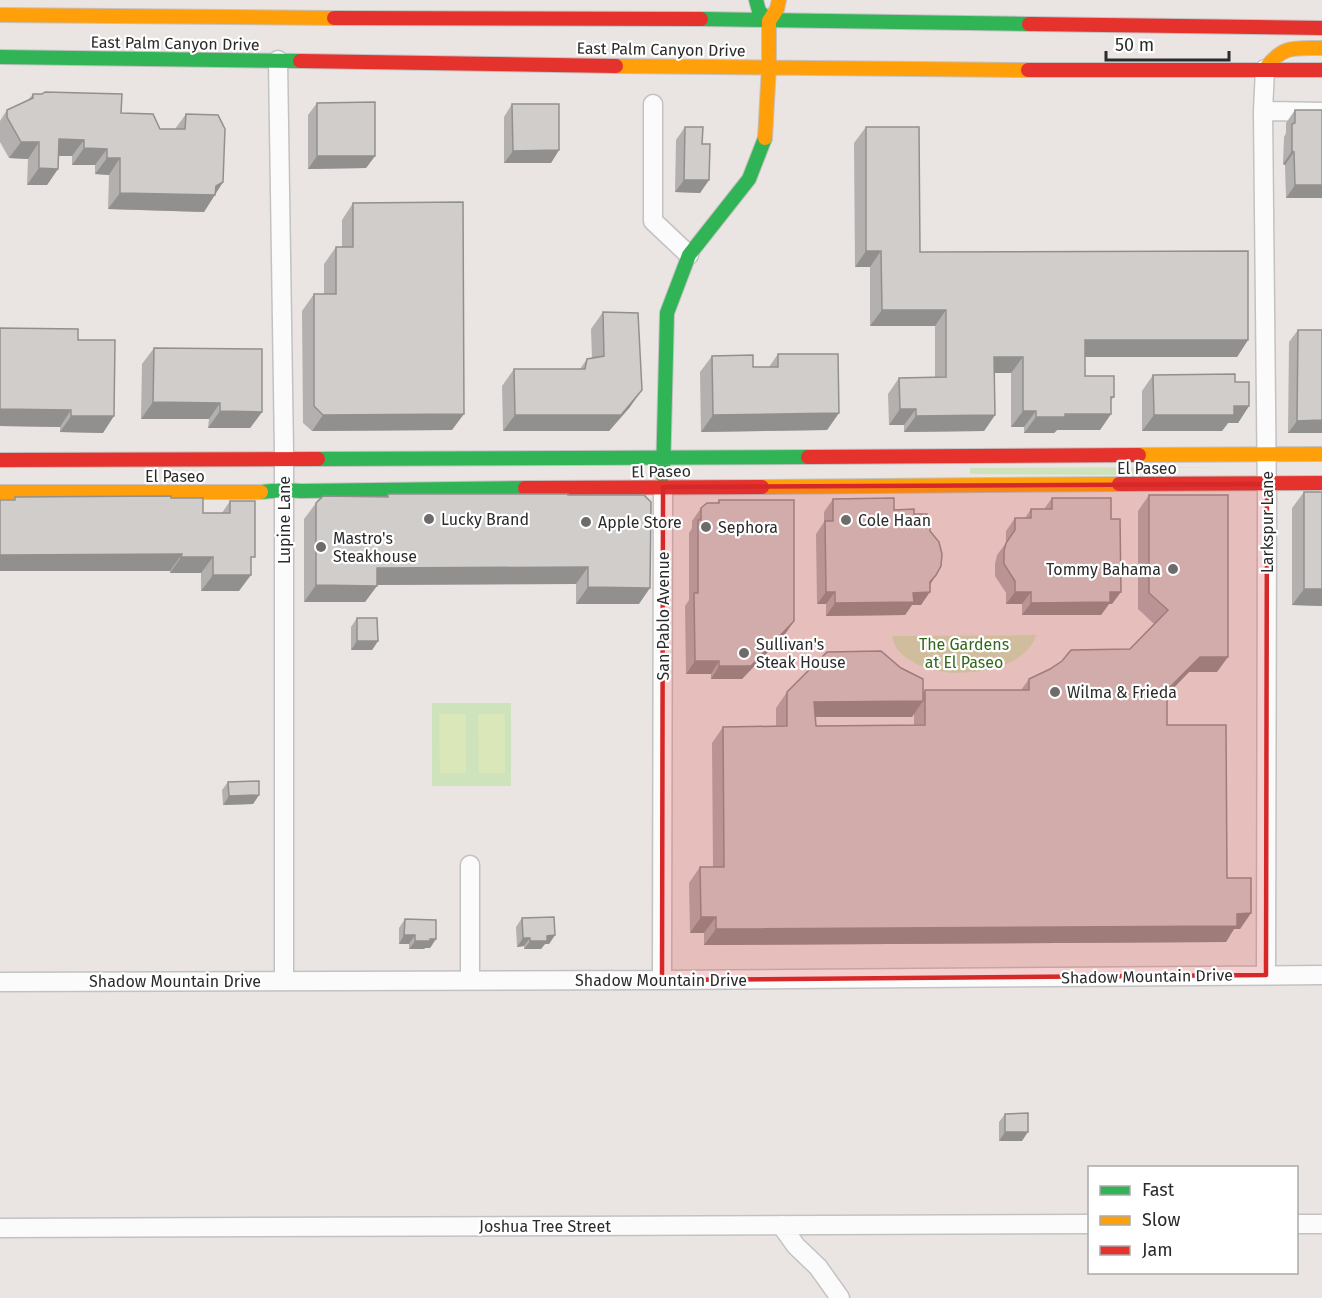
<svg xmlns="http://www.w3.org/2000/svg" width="1322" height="1298" font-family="'Fira Sans',sans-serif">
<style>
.green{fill:#cee3bb}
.pitch{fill:#dae7b9}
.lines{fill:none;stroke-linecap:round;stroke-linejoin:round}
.street-casing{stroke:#c3c2c2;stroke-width:21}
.fast-casing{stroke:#c3c2c2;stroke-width:16}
.slow-casing{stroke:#c3c2c2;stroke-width:16}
.jam-casing{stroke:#c3c2c2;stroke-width:16}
.street{stroke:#fcfbfb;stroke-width:18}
.fast{stroke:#30b455;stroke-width:14}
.slow{stroke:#ff9f0a;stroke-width:14}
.jam{stroke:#e5322d;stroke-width:14}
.wall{fill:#b3b0af;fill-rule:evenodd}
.shaded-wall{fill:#92908e}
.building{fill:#d0cdcb;stroke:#92908e;stroke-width:1.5}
.marked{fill:#d62828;fill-opacity:0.2;stroke:#d62828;stroke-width:4.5;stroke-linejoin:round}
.poi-dot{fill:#6e6c6b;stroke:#fff;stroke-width:2}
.labels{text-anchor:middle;stroke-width:4.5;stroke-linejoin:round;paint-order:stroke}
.street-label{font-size:16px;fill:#2b2b2b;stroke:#fff}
.poi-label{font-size:16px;fill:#2b2b2b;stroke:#fff;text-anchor:start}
.park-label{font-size:16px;fill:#31681c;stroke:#fff}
</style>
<rect width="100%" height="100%" fill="#eae5e2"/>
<path class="green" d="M 1237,467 L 1160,468 L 1149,469 L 1129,475 L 970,474 L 970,468 Z
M 1036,635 C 1026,670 964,678 933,670 C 924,668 916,664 908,659 C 904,656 900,653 897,649 C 895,646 893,641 892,636 Z
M 432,703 L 511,703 L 511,786 L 432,786 Z"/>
<path class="pitch" d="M 439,714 L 466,714 L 466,773 L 440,773 Z
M 478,714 L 505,714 L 505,773 L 479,773 Z"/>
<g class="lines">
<defs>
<path id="street" d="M 278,60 L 284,453 L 284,980
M 1265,69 L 1263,111 L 1267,504 L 1266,975
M 653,104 L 653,221 L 689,255
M 1263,111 L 1322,112
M 470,865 L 470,980
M 662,980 L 663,487
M 0,982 L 662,980 L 1322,975
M 1296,1224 L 1322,1224
M 781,1225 L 796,1246 L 818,1267 L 840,1298
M 0,1228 L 1090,1224"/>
<path id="fast" d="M 756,0 L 759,11 L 769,21
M 701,19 L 1029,24
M 0,57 L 300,61
M 318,459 L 808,457
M 663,476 L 667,313 L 689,255 L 749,179 L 765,138
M 261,492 L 284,490 L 301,491 L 525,488"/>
<path id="slow" d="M 0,15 L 334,18
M 616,66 L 1028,70
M 1265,69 C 1283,45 1294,48 1322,48
M 765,138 L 769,66 L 769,21 L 777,9 L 779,0
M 1139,455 L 1322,454
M 762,487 L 1119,484
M 0,492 L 261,492"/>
<path id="jam" d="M 334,18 L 701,19
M 1029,24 L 1322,28
M 300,61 L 616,66
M 1028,70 L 1322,70
M 808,457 L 1139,455
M 0,460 L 318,459
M 1119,484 L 1322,483
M 525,488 L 762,487"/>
</defs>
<use href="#street" class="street-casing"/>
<use href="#fast" class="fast-casing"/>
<use href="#slow" class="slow-casing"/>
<use href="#jam" class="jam-casing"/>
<use href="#street" class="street"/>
<use href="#fast" class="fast"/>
<use href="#slow" class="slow"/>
<use href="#jam" class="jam"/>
</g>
<path class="wall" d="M 33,94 L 121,113 L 160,129 L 175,129 L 186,114 L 223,182 L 204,212 L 108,209 L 109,175 L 95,174 L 95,165 L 72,165 L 72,156 L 59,156 L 58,169 L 47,185 L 27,185 L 28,159 L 9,158 L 0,142 L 0,121 L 7,110 L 28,100 Z
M 317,103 L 375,156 L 366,168 L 308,169 L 308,115 Z
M 512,104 L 559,150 L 551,163 L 504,163 L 504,117 Z
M 1295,110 L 1322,198 L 1286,198 L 1285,165 L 1283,164 L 1284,137 L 1286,133 L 1286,123 Z
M 685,127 L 702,144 L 709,180 L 700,193 L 675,192 L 676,140 Z
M 866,127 L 920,252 L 1248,340 L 1237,357 L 1085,357 L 1085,376 L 1114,397 L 1111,400 L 1111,414 L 1100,430 L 1057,430 L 1054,433 L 1024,433 L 1024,427 L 1011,427 L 1011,373 L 994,373 L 995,415 L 984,431 L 904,432 L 904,425 L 889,425 L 888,394 L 899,378 L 935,377 L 935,326 L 870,326 L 870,267 L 855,267 L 854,143 Z
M 353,203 L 452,430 L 312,431 L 303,423 L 302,311 L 314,294 L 324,294 L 324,264 L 336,247 L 342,247 L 342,220 Z
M 603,312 L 630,407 L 609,431 L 503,431 L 502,386 L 514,369 L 580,369 L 587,359 L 592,358 L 591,329 Z
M 0,328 L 78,340 L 103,433 L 60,432 L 60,427 L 0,426 Z
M 1298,330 L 1322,330 L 1322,433 L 1288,433 L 1289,342 Z
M 154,348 L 262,412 L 250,428 L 208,428 L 209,419 L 141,419 L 142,364 Z
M 778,354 L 839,413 L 827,430 L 701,432 L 700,372 L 712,356 L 753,367 L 769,367 Z
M 1153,375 L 1249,406 L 1238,423 L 1228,423 L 1222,431 L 1142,431 L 1142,391 Z
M 1304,492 L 1322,492 L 1322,606 L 1292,605 L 1292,508 Z
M 388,494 L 568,495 L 639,604 L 576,604 L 576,584 L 377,585 L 365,602 L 304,602 L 304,519 L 316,503 L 386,497 Z
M 1149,495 L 1217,672 L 1189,672 L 1167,695 L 1167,725 L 1227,878 L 1251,913 L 1240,929 L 1234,929 L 1226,942 L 704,945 L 704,933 L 690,933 L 689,883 L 700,867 L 713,867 L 712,743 L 723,727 L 776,726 L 776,708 L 787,692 L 923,694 L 925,690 L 1021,690 L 1029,679 L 1130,649 L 1154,624 L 1138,609 L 1138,511 ZM 914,713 L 914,725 L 816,726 L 815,717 L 912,717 Z
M 15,497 L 171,498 L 203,513 L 222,513 L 230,501 L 251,564 L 239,591 L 201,591 L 201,573 L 170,573 L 170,571 L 13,500 Z
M 1052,498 L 1112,604 L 1109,604 L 1101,615 L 1022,615 L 1022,604 L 1006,604 L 1006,593 L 995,576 L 995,564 L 997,555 L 1006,543 L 1006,531 L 1015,518 L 1025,518 L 1031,509 L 1044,509 Z
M 833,499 L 894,510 L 914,514 L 927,520 L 930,531 L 936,575 L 930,584 L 921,605 L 912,605 L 905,615 L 826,616 L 826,604 L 817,604 L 816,534 L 824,522 L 824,512 Z
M 719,500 L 794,621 L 785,634 L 742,679 L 711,679 L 711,674 L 686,674 L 685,606 L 689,600 L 689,533 L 692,528 L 692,521 L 701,508 L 717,503 Z
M 357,618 L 378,641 L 372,650 L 351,650 L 351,627 Z
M 228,782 L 259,795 L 253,804 L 223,805 L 222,790 Z
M 522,918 L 555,935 L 549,944 L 545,944 L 541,949 L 524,949 L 524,946 L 517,947 L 516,927 Z
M 405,919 L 436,939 L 430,948 L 425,948 L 424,949 L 409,949 L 409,944 L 399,944 L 399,928 Z
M 1005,1114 L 1022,1141 L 999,1141 L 999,1122 Z"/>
<path class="shaded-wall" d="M 59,139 L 84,140 L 72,156 L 47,156 Z
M 21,142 L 39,142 L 28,159 L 9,158 Z
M 84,148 L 107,149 L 95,165 L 72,165 Z
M 559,150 L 551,163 L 504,163 L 513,151 Z
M 1292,151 L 1294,152 L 1285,165 L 1283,164 Z
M 317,156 L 375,156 L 366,168 L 308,169 Z
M 107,158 L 120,158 L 109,175 L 95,174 Z
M 39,168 L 58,169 L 47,185 L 27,185 Z
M 684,180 L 709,180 L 700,193 L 675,192 Z
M 223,182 L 204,212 L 108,209 L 120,193 L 216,186 Z
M 1295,185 L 1322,185 L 1322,198 L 1286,198 Z
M 866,251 L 881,251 L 870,267 L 855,267 Z
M 882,310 L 946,310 L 935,326 L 870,326 Z
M 1085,340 L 1248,340 L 1237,357 L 1073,357 Z
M 994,357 L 1023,357 L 1011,373 L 983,373 Z
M 642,390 L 630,407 L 609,431 L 503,431 L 515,415 Z
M 153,402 L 220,403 L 209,419 L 141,419 Z
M 1234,406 L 1249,406 L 1238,423 L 1228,423 L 1222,431 L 1142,431 L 1154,415 Z
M 0,409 L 71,410 L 60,427 L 0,426 Z
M 900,409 L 916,409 L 904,425 L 889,425 Z
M 220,411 L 262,412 L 250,428 L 208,428 Z
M 1023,411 L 1036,411 L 1024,427 L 1011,427 Z
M 839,413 L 827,430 L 701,432 L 713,415 Z
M 464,414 L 452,430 L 312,431 L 323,415 Z
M 1065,414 L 1111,414 L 1100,430 L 1057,430 L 1054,433 L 1024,433 L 1036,417 Z
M 995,415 L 984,431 L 904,432 L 916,416 Z
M 71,416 L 114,416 L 103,433 L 60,432 Z
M 1322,420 L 1322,433 L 1288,433 L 1297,421 Z
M 182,554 L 170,571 L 0,571 L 0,555 Z
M 181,557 L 213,557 L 201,573 L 170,573 Z
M 588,567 L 576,584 L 365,585 L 377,568 Z
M 213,575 L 251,575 L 239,591 L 201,591 Z
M 936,575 L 928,588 L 930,592 L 921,605 L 912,605 L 905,615 L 826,616 L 835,603 L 930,582 Z
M 316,585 L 377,586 L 365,602 L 304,602 Z
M 588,587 L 650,588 L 639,604 L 576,604 Z
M 1304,589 L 1322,589 L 1322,606 L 1292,605 Z
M 826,592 L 835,592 L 826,604 L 817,604 Z
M 1015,592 L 1031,592 L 1022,604 L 1006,604 Z
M 1110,592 L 1121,592 L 1112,604 L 1109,604 L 1101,615 L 1022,615 L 1031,603 Z
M 794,621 L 785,634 L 742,679 L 711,679 L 719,666 Z
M 357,641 L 378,641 L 372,650 L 351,650 Z
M 1200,657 L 1228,657 L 1217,672 L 1189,672 L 1156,706 L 1167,690 Z
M 695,661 L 719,661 L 711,674 L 686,674 Z
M 923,701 L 912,717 L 803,717 L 814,702 Z
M 259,795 L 253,804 L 223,805 L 229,796 Z
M 1251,913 L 1240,929 L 1234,929 L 1226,942 L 704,945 L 716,929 Z
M 701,917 L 716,917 L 704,933 L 690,933 Z
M 404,935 L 415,935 L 409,944 L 399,944 Z
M 555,935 L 549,944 L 545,944 L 541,949 L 524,949 L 530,941 L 547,936 Z
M 523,938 L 530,938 L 524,946 L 517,947 Z
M 430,939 L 436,939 L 430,948 L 425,948 L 424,949 L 409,949 L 415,941 Z
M 1005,1132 L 1028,1132 L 1022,1141 L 999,1141 Z"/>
<path class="building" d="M 45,92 L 122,94 L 121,113 L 153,114 L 160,129 L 185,129 L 186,114 L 218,115 L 225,129 L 223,182 L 216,186 L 215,195 L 120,193 L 120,158 L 107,158 L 107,149 L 84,148 L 84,140 L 59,139 L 58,169 L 39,168 L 39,142 L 21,142 L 7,117 L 7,110 L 33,98 L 33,94 L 42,94 Z
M 375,102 L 375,156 L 317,156 L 317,103 Z
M 512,104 L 559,104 L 559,150 L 513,151 Z
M 1295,110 L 1322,110 L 1322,185 L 1295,185 L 1294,152 L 1292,151 L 1292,124 L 1295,123 Z
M 685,127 L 703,127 L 702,144 L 710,144 L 709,180 L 684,180 Z
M 866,127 L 919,127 L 920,252 L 1248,251 L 1248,340 L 1085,340 L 1085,376 L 1114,376 L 1114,397 L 1111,397 L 1111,414 L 1065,414 L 1065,417 L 1036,417 L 1036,411 L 1023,411 L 1023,357 L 994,357 L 995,415 L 916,416 L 916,409 L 900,409 L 899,378 L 946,377 L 946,310 L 882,310 L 881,251 L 866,251 Z
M 463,202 L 464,414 L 323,415 L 314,406 L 314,294 L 336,294 L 336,247 L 353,247 L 353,203 Z
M 603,312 L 638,313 L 642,390 L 621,415 L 515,415 L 514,369 L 585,369 L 587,359 L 604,356 Z
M 0,328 L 78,329 L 78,340 L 115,340 L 114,416 L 71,416 L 71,410 L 0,409 Z
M 1298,330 L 1322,330 L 1322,420 L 1297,421 Z
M 154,348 L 262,349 L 262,412 L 220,411 L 220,403 L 153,402 Z
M 778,354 L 838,354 L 839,413 L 713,415 L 712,356 L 753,355 L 753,367 L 778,367 Z
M 1235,374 L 1235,382 L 1249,382 L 1249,406 L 1234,406 L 1234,415 L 1154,415 L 1153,375 Z
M 1304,492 L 1322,492 L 1322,589 L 1304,589 Z
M 388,494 L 568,494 L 568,495 L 644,495 L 651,502 L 650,588 L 588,587 L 588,567 L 377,568 L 377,586 L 316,585 L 316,503 L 323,496 L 388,497 Z
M 1149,495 L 1228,495 L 1228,657 L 1200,657 L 1167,690 L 1167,725 L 1226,725 L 1227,878 L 1251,878 L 1251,913 L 1237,914 L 1237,926 L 716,929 L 716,917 L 701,917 L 700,867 L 724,867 L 723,727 L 787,726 L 787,692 L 827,652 L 881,651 L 901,668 L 923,679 L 923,701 L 814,702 L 816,726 L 925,725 L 925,690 L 1029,690 L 1029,679 L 1050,669 L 1062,661 L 1071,650 L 1130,649 L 1168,610 L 1149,593 Z
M 171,496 L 171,498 L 203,498 L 203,513 L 230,513 L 230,501 L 255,501 L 255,557 L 251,557 L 251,575 L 213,575 L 213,557 L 181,557 L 182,554 L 0,555 L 0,500 L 15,500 L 15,497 Z
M 894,498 L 894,510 L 914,509 L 914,514 L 927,514 L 927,520 L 930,520 L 930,531 L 939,542 L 942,554 L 941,566 L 936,575 L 930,582 L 930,592 L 913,593 L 914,602 L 835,603 L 835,592 L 826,592 L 825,521 L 833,521 L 833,499 Z
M 1052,498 L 1111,498 L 1111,519 L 1120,519 L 1121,592 L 1110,592 L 1110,602 L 1031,603 L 1031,592 L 1015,592 L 1015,581 L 1004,564 L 1004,551 L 1006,543 L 1015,530 L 1015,518 L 1031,518 L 1031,509 L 1052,509 Z
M 719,500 L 794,500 L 794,621 L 751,666 L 719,666 L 719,661 L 695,661 L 694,593 L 698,593 L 698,520 L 701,520 L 701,508 L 707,503 L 719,503 Z
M 357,618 L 377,618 L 378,641 L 357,641 Z
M 259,781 L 259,795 L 229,796 L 228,782 Z
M 554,917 L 555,935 L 547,936 L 547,941 L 530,941 L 530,938 L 523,938 L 522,918 Z
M 405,919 L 436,920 L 436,939 L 430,939 L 430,941 L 415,941 L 415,935 L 404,935 Z
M 1028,1113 L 1028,1132 L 1005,1132 L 1005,1114 Z"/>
<path class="marked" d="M 1267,484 L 1266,975 L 662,980 L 663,487 Z"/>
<g class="poi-dot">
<circle cx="429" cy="519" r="6"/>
<circle cx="846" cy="520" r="6"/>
<circle cx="586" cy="522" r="6"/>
<circle cx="706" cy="527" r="6"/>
<circle cx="321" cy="547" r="6"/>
<circle cx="1173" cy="569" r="6"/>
<circle cx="744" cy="653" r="6"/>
<circle cx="1055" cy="692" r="6"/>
</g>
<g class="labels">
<g class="street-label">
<text transform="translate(175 43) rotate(1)" y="6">East Palm Canyon Drive</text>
<text transform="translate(661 49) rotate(1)" y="6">East Palm Canyon Drive</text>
<text x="1147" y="474">El Paseo</text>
<text transform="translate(661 471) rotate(-1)" y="6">El Paseo</text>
<text x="175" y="482">El Paseo</text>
<text transform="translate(284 520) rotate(-90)" y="6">Lupine Lane</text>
<text transform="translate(1267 522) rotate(-90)" y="6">Larkspur Lane</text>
<text transform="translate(663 616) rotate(-90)" y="6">San Pablo Avenue</text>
<text transform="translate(1147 976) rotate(-1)" y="6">Shadow Mountain Drive</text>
<text x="661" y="986">Shadow Mountain Drive</text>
<text x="175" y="987">Shadow Mountain Drive</text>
<text x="545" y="1232">Joshua Tree Street</text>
</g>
<g class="poi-label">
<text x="441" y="525">Lucky Brand</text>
<text x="858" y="526">Cole Haan</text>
<text x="598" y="528">Apple Store</text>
<text x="718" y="533">Sephora</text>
<text x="333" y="544">Mastro's<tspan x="333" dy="18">Steakhouse</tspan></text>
<text x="1161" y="575" text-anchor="end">Tommy Bahama</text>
<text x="756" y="650">Sullivan's<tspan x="756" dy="18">Steak House</tspan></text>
<text x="1067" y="698">Wilma &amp; Frieda</text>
</g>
<g class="park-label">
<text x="964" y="650">The Gardens<tspan x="964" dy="18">at El Paseo</tspan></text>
</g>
</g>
<rect x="1088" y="1166" width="210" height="108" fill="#ffffff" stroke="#aaaaaa" stroke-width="1.5"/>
<rect x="1100" y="1186" width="30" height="9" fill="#30b455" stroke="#aaaaaa" stroke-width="1.5"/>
<text x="1142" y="1196" font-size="18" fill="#2b2b2b">Fast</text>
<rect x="1100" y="1216" width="30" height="9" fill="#ff9f0a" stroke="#aaaaaa" stroke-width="1.5"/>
<text x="1142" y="1226" font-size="18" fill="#2b2b2b">Slow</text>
<rect x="1100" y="1246" width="30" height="9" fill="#e5322d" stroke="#aaaaaa" stroke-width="1.5"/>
<text x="1142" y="1256" font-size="18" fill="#2b2b2b">Jam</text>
<path d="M1106 51v9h123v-9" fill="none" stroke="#2b2b2b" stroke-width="3"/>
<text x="1115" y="51" font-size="18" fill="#2b2b2b" stroke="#ffffff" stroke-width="4.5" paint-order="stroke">50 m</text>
</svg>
